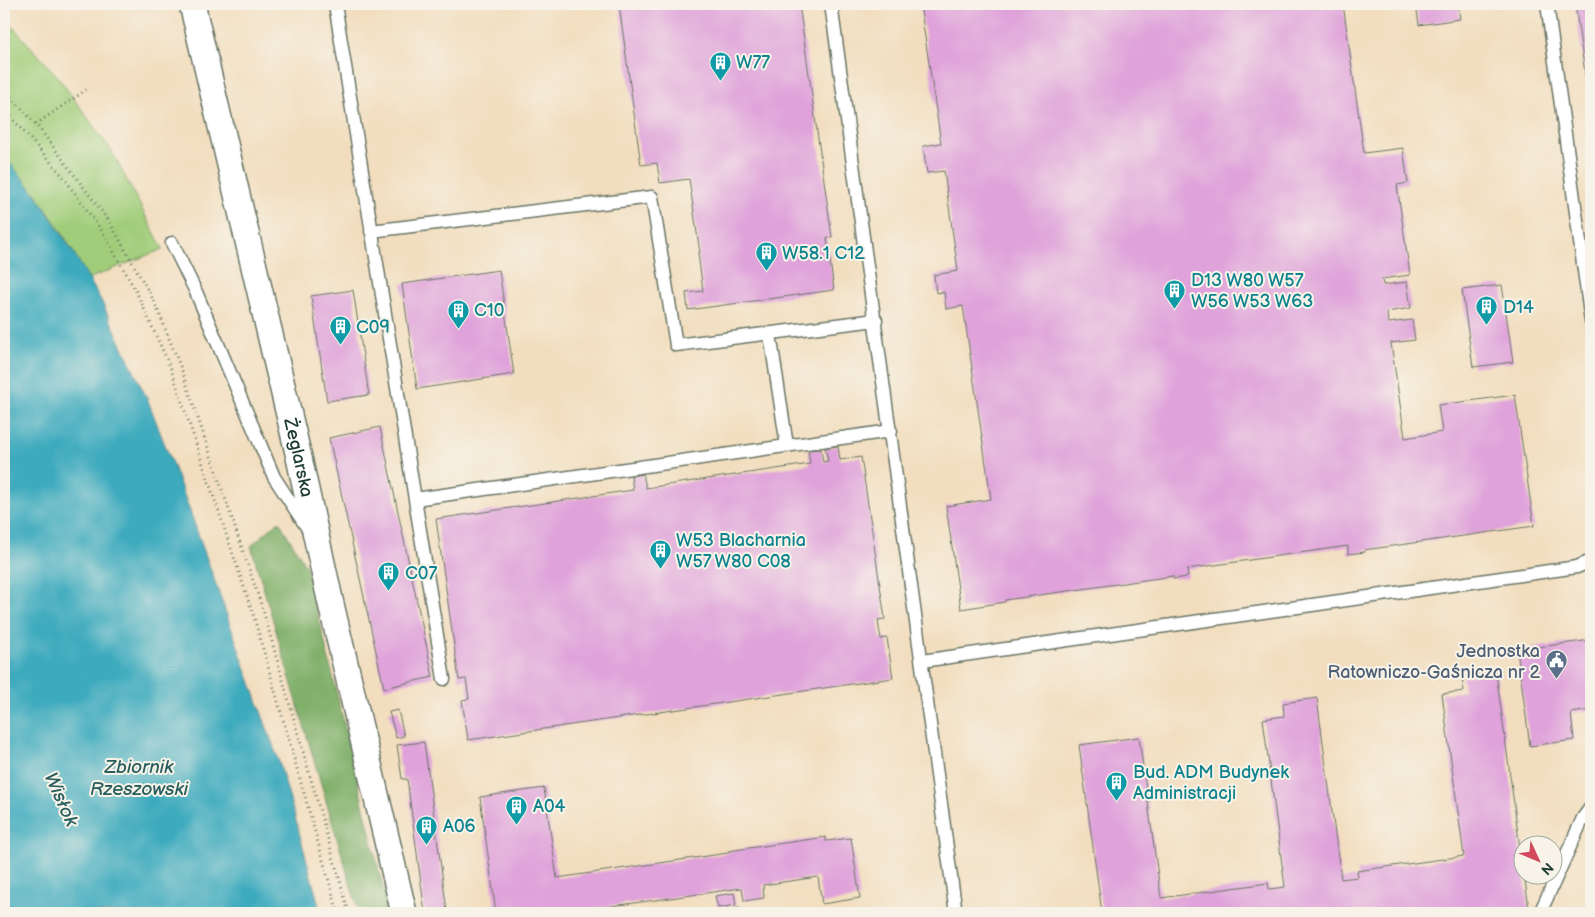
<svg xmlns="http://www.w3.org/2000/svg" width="1595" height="917" font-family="'Balsamiq Sans',sans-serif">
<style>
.green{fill:#a1cd7a;stroke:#608557}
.forest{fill:#80b06a;stroke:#50764f}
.water{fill:#3eaabe;stroke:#2e7479}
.building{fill:#dfa2da}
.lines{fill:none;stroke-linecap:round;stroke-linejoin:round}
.lane-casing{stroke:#697565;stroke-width:15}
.street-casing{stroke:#697565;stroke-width:28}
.path{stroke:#697565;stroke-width:3;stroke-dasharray:1 4;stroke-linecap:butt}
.lane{stroke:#fff;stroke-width:12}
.street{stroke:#fff;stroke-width:25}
.labels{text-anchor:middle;stroke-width:4;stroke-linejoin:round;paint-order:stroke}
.culture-label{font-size:18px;fill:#0d838f;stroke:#f7f3e8;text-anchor:start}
.street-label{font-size:18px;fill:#1f3d34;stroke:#f7f3e8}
.service-label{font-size:18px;fill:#4e5e75;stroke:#f7f3e8;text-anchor:end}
.water-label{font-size:19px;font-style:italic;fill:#285e5d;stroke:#f7f3e8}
</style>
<rect width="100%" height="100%" fill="#f7f3e8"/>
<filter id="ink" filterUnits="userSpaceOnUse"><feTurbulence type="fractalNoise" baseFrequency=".02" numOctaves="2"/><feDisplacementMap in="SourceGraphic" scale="10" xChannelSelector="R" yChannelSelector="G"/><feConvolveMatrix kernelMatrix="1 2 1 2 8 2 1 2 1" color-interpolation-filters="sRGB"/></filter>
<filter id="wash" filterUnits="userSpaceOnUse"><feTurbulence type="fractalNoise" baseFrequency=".0096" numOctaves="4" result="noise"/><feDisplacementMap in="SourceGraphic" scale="20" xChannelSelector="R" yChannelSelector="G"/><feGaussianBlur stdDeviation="1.12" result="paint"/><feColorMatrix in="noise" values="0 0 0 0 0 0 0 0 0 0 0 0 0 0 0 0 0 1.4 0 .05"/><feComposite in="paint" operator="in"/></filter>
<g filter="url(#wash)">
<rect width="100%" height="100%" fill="#f2debf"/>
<path class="green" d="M 4,17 L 58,77 L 111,150 L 163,249 L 88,279 L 63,234 L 47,210 L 4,156 Z"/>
<path class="forest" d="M 279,521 L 307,568 L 389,913 L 359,913 L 251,546 Z"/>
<path class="water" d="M 4,156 L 35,193 L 74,253 L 101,300 L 149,403 L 186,500 L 279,762 L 295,817 L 321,913 L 4,913 Z"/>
<g id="blocks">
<path class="building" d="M 619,4 L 799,4 L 832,237 L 827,238 L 834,290 L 688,310 L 686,293 L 703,291 L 698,253 L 700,253 L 689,179 L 660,183 L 657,163 L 641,165 Z
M 920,4 L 1343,4 L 1364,153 L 1403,148 L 1408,183 L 1397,185 L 1410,275 L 1382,279 L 1383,285 L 1407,282 L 1411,308 L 1387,312 L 1388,323 L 1412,320 L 1415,340 L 1391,343 L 1405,438 L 1442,432 L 1438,405 L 1515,395 L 1534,526 L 1364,550 L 1365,552 L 1348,554 L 1348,546 L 1187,569 L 1188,577 L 1173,579 L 1173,576 L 1005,600 L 1005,602 L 961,609 L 946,506 L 991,499 L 963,306 L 946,309 L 944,292 L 936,293 L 934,275 L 958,271 L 944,171 L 927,173 L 923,146 L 941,143 Z
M 1416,4 L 1458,4 L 1460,19 L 1419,25 Z
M 1575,4 L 1591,4 L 1591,108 L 1590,108 Z
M 499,270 L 514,374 L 417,389 L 402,284 Z
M 1502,285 L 1513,362 L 1473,367 L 1462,290 Z
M 353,290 L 369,395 L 327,401 L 311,296 Z
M 380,427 L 433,677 L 384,688 L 329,438 Z
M 838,446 L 840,460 L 861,457 L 885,619 L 878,620 L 879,628 L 881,639 L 887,638 L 893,678 L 468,740 L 462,700 L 469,699 L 466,679 L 459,680 L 436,519 L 633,490 L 631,476 L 643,474 L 646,488 L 810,464 L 808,450 L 821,449 L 823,462 L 828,461 L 825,448 Z
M 1591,640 L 1591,710 L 1571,713 L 1574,740 L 1530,746 L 1517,650 Z
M 1496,672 L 1522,863 L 1522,874 L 1524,874 L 1529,908 L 1492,913 L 1102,913 L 1079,745 L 1139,737 L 1161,898 L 1268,883 L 1269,889 L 1285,887 L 1263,719 L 1284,716 L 1283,703 L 1317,698 L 1341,879 L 1358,877 L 1357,871 L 1464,856 L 1442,694 L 1464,691 L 1462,677 Z
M 398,710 L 404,736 L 396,738 L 389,712 Z
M 424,742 L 447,911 L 428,913 L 425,913 L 407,779 L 402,779 L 397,745 Z
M 544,788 L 557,878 L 728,853 L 728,851 L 826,837 L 826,841 L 851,838 L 860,898 L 822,904 L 818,877 L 763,885 L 764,898 L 744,901 L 742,888 L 562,913 L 496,913 L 480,797 Z
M 734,893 L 736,905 L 718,908 L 715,896 Z
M 740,908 L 741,913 L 719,913 L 719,911 Z"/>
</g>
</g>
<g filter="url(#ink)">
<use href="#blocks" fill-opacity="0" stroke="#697565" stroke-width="1"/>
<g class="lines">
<defs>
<path id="lane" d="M 335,4 L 444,679
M 831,4 L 956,913
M 1547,4 L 1591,321
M 371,231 L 652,197 L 676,345 L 876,320
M 172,243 L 196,292 L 274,477 L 308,529
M 770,334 L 787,446
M 415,499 L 891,431
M 922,661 L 1577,567 L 1591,561
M 1540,913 L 1583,818 L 1591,807"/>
<g id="street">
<path id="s1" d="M 192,4 L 298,453 L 331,604 L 404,913"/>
</g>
</defs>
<use href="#lane" class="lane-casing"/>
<use href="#street" class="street-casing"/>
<path class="path" d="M 4,90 L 36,124 L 109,221 L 154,301 L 181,368 L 263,610 L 349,913
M 4,109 L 61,174 L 102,231 L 137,293 L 171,369 L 254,617 L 338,913
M 36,124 L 89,88"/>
<use href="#lane" class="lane"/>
<use href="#street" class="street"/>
</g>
</g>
<defs>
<symbol id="building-pin" viewBox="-11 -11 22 30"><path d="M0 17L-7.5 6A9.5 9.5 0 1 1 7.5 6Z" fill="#0f9aa8" stroke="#f7f3e8"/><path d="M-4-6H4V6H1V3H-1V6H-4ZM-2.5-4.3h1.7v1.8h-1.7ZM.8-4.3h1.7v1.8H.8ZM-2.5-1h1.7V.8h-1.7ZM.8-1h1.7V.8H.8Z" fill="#fff"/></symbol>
<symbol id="civic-pin" viewBox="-11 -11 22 30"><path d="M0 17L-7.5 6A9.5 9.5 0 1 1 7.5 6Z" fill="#5c6f8a" stroke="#f7f3e8"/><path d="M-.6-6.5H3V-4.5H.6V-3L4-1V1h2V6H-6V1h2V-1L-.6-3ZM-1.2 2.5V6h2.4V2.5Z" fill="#fff"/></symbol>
</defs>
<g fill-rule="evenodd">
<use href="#building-pin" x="708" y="50" width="25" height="34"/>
<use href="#building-pin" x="754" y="240" width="25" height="34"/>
<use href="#building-pin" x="1162" y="278" width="25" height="34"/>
<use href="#building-pin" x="1474" y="294" width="25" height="34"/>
<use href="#building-pin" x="446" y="298" width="25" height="34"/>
<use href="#building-pin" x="328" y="314" width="25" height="34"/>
<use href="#building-pin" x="648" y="538" width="25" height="34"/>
<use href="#building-pin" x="376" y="560" width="25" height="34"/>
<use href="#civic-pin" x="1544" y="648" width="25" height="34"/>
<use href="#building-pin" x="1104" y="770" width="25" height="34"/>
<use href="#building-pin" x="504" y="794" width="25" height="34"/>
<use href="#building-pin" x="414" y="814" width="25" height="34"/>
</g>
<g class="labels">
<g class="culture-label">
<text x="736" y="68">W77</text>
<text x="782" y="259">W58.1 C12</text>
<text x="1191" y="286">D13 W80 W57<tspan x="1191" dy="21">W56 W53 W63</tspan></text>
<text x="1503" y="313">D14</text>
<text x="474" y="316">C10</text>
<text x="356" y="333">C09</text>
<text x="676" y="546">W53 Blacharnia<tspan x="676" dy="21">W57 W80 C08</tspan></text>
<text x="405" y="579">C07</text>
<text x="1133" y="778">Bud. ADM Budynek<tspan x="1133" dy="21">Administracji</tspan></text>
<text x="533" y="812">A04</text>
<text x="443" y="832">A06</text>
</g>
<g class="street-label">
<text dy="6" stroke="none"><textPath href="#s1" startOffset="466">Żeglarska</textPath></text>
</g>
<g class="service-label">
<text x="1540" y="657">Jednostka<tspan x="1540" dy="21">Ratowniczo-Gaśnicza nr 2</tspan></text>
</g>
<g class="water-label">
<text x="139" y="773">Zbiornik<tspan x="139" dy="22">Rzeszowski</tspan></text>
<text transform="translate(62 799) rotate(66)" y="7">Wisłok</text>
</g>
</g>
<rect width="1595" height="917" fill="none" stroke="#f7f3e8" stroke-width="20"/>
<g transform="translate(1538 860) rotate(134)"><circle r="24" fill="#f7f3e8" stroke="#a1aaa0"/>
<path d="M0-4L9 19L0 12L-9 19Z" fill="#d1495b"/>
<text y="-8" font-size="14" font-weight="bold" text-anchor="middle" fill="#1f3d34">N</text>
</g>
</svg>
